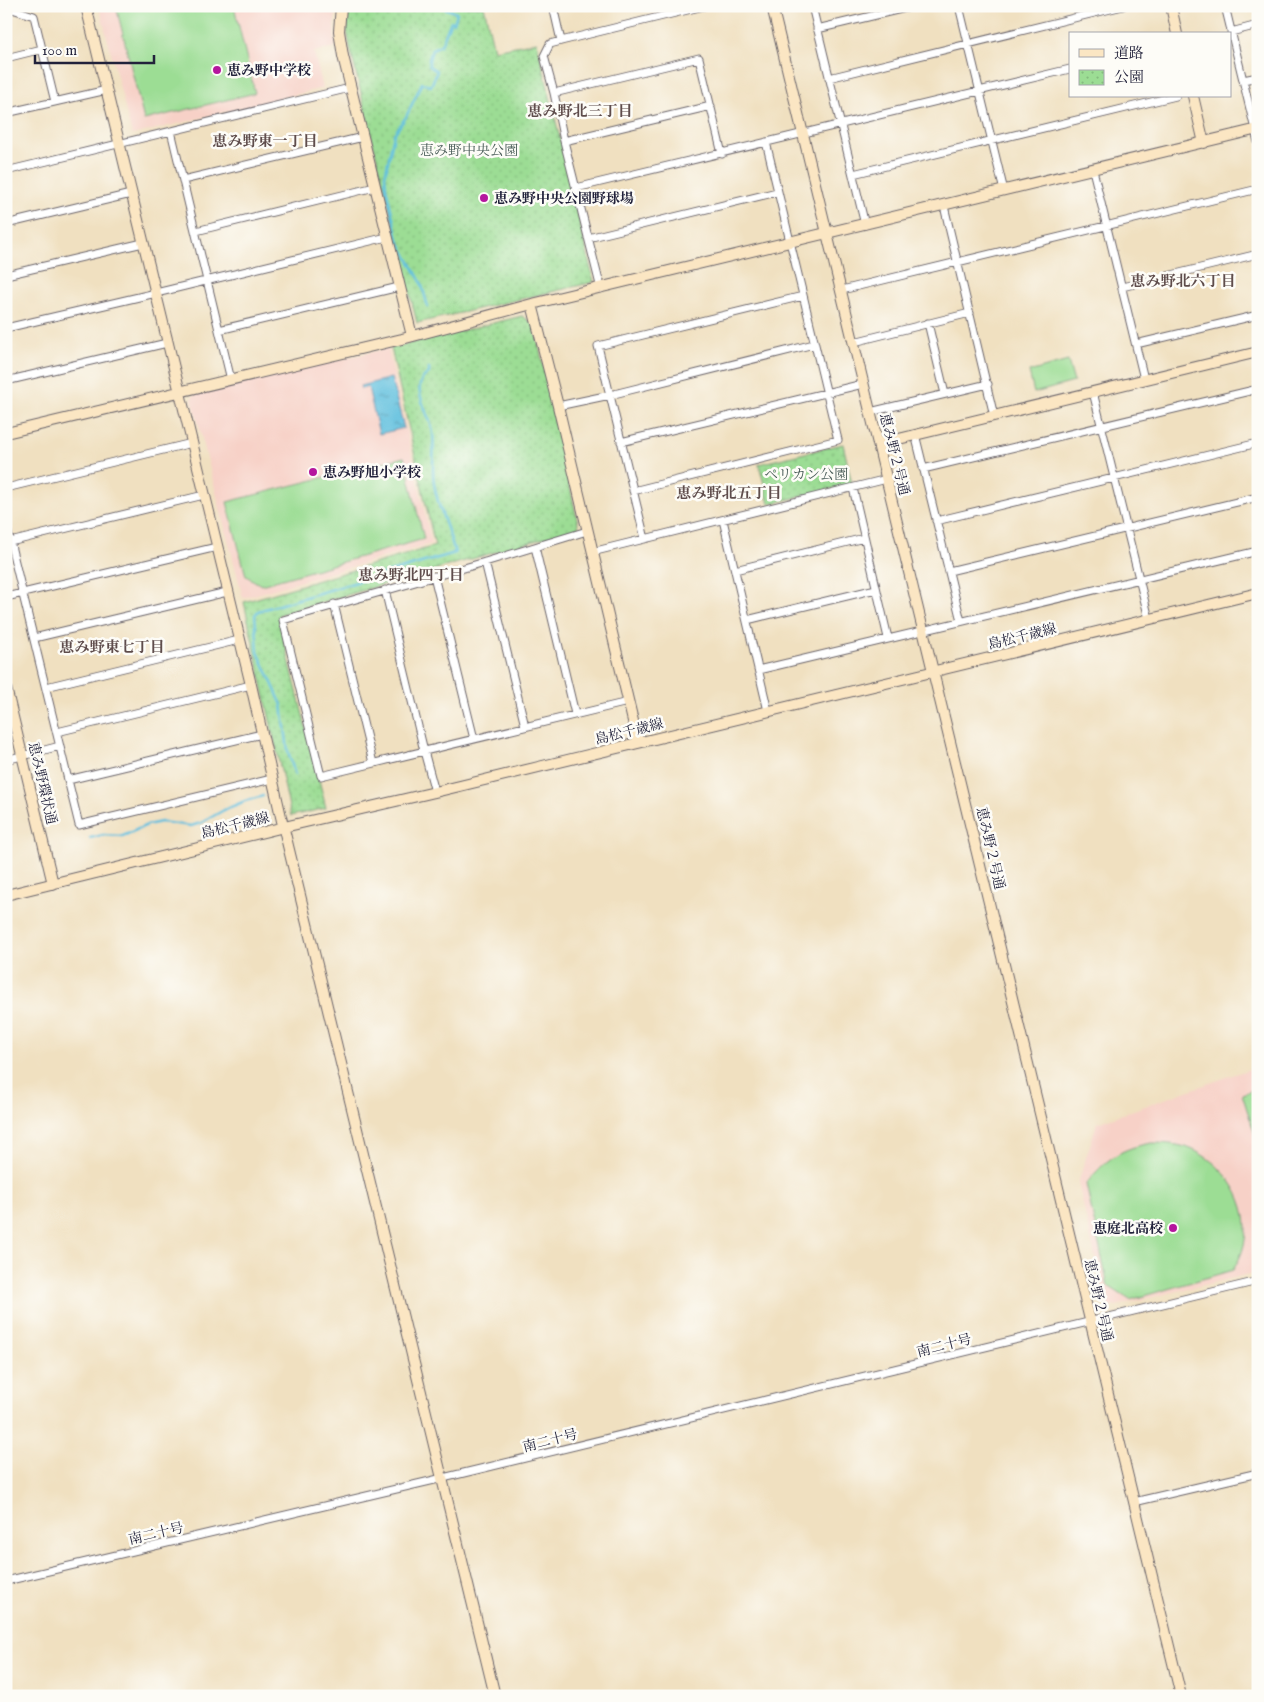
<svg xmlns="http://www.w3.org/2000/svg" width="1264" height="1702" viewBox="0 0 1264 1702" font-family="'IM FELL English','Noto Serif JP',serif">
  <style>
    .built { fill: #f7d1c7 }
    .grass { fill: #9cdd94; stroke: #5f8068 }
    .park { fill: url(#park-dots); stroke: #5f8068 }
    .water { fill: url(#water-ripples); stroke: #40708c }
    .lines { fill: none; stroke-linecap: round; stroke-linejoin: round }
    .stream { stroke: #5fbfde; stroke-width: 2.5 }
    .street-casing { stroke: #6a646a; stroke-width: 9 }
    .secondary-casing { stroke: #6a646a; stroke-width: 12 }
    .street { stroke: #fff; stroke-width: 7 }
    .secondary { stroke: #fbe6c3; stroke-width: 10 }
    .poi-dot { fill: #b5179e; stroke: #fdfcf7; stroke-width: 2 }
    .labels { text-anchor: middle; stroke-width: 5; stroke-linejoin: round; paint-order: stroke }
    .poi-label { font-size: 14px; font-weight: bold; fill: #22223b; stroke: #fdfcf7; text-anchor: start }
    .park-label { font-size: 14px; fill: #475a56; stroke: #fdfcf7 }
    .street-label { font-size: 14px; fill: #22223b; stroke: #fdfcf7 }
    .neighbourhood-label { font-size: 15px; font-weight: bold; fill: #5f4d4c; stroke: #fdfcf7 }
  </style>
  <defs>
    <pattern id="park-dots" width="8" height="8" patternUnits="userSpaceOnUse" patternTransform="scale(1.25)"><rect width="8" height="8" fill="#9cdd94"/><path d="M2 2h.1M6 6h.1" fill="none" stroke="#86bd80" stroke-width="1.8" stroke-linecap="round"/></pattern>
    <pattern id="water-ripples" width="26" height="14" patternUnits="userSpaceOnUse" patternTransform="scale(1.25)"><rect width="26" height="14" fill="#5fbfde"/><path d="M2 4q2-2 4 0t4 0M15 11q2-2 4 0t4 0" fill="none" stroke="#4e9bb5"/></pattern>
  </defs>
  <rect width="100%" height="100%" fill="#fdfcf7"/>
  <filter id="ink" filterUnits="userSpaceOnUse"><feTurbulence type="fractalNoise" baseFrequency=".02" numOctaves="2"/><feDisplacementMap in="SourceGraphic" scale="10" xChannelSelector="R" yChannelSelector="G"/><feConvolveMatrix kernelMatrix="1 2 1 2 8 2 1 2 1" color-interpolation-filters="sRGB"/></filter>
  <filter id="wash" filterUnits="userSpaceOnUse"><feTurbulence type="fractalNoise" baseFrequency=".0096" numOctaves="4" result="noise"/><feDisplacementMap in="SourceGraphic" scale="20" xChannelSelector="R" yChannelSelector="G"/><feGaussianBlur stdDeviation="1.12" result="paint"/><feColorMatrix in="noise" values="0 0 0 0 0 0 0 0 0 0 0 0 0 0 0 0 0 1.4 0 .05"/><feComposite in="paint" operator="in"/></filter>
  <g filter="url(#wash)">
    <rect width="100%" height="100%" fill="#f0e0c0"/>
    <path class="built" d="M99 6H337L334 27 335 47 314 52 323 88 132 135Z
      M388 348 432 544 243 598 192 399 194 395Z
      M1258 1066V1272L1107 1308 1078 1183 1097 1123Z"/>
    <path class="grass" d="M116 6H234L255 93 144 120Z
      M1068 361 1074 382 1034 393 1029 372Z
      M404 457 424 539 261 585 246 576 227 502Z
      M1258 1088V1144L1242 1094Z
      M1152 1143C1164 1143 1175 1144 1186 1147 1225 1161 1254 1204 1244 1245 1242 1254 1238 1262 1233 1270L1130 1300 1108 1286 1086 1184C1105 1160 1120 1148 1152 1143Z"/>
    <path class="park" d="M349 6H484L494 50 537 42 594 282 417 323 350 48 347 31Z
      M522 316 534 324 579 528 278 615 326 808 291 816 244 602 435 546 391 348Z
      M843 444 852 484 769 504 759 464Z"/>
    <path class="water" d="M391 378 404 428 379 434 368 387 361 389 360 386Z"/>
    <g class="lines">
      <path class="stream" d="M428 307 421 282 398 240 386 187 385 176 394 134 406 117 422 83 431 86 437 71 429 66V60L432 49 441 45 451 21 454 23 457 13 440 6
        M295 775 288 751 282 705 258 652 255 615 258 611 455 553C449 530 437 506 434 483 431 465 436 444 432 428 428 411 408 385 429 373V368
        M90 838 103 835 123 836 147 825 161 822 191 826 201 823 224 810 245 801 263 796"/>
    </g>
  </g>
  <g filter="url(#ink)">
    <g class="lines">
      <defs>
        <path id="street" d="M553 6 561 41
          M812 6 865 225
          M959 6 1004 191
          M1225 6 1258 142
          M6 7 34 16 55 102
          M817 29 914 6
          M1231 32 1258 25
          M6 58 42 49
          M829 78 1123 6
          M1243 80 1258 77
          M554 93 699 58 722 154
          M6 113 107 90
          M171 131 231 380
          M564 141 711 106
          M1093 170 1144 379
          M6 171 350 88
          M853 174 1176 96
          M183 180 363 137
          M576 188 1070 69
          M944 206 994 416
          M6 224 131 194
          M196 231 375 187
          M588 238 777 192
          M6 275 143 243
          M1122 287 1258 254
          M601 289 564 141 554 93 544 56 550 44 561 41 704 6
          M842 290 1258 189
          M928 323 945 394
          M6 328 156 293 387 237
          M219 330 399 287
          M854 342 970 313
          M1136 344 1258 315
          M6 381 167 343
          M1093 392 1149 619
          M558 406 610 395 814 344
          M870 412 988 384
          M915 434 961 621
          M621 442 863 384
          M923 469 1258 389
          M6 488 192 443
          M853 488 888 638
          M633 491 838 440 766 142
          M723 520 768 711
          M936 521 1258 443
          M6 525 79 825 272 779
          M587 531 485 562 283 620 321 776 628 702
          M645 539 598 346 803 296
          M10 542 204 495
          M535 547 575 714
          M592 552 887 479
          M485 562 525 726
          M735 570 864 538
          M949 571 1258 497
          M434 576 474 739
          M385 590 424 751 435 792
          M6 597 217 547
          M334 604 373 763
          M747 620 876 589
          M34 638 227 592
          M758 670 1258 551
          M46 687 239 640
          M57 732 251 685
          M6 760 60 746
          M68 780 262 734
          M1134 1502 1258 1473
          M6 1581 443 1478 1258 1281"/>
        <path id="secondary" d="M86 6 251 685 282 821 495 1696
          M341 6 339 31 343 56 412 336
          M772 6 1181 1696
          M1171 6 1177 34
          M1193 96 1204 143
          M532 304 558 406 638 742
          M6 433 402 339 532 304 1258 129
          M878 444 1258 352
          M6 688 53 884
          M6 895 284 827 435 792 1258 593"/>
      </defs>
      <use href="#street" class="street-casing"/>
      <use href="#secondary" class="secondary-casing"/>
      <use href="#street" class="street"/>
      <use href="#secondary" class="secondary"/>
    </g>
  </g>
  <g class="poi-dot">
    <circle cx="217" cy="70" r="5"/>
    <circle cx="484" cy="198" r="5"/>
    <circle cx="313" cy="472" r="5"/>
    <circle cx="1173" cy="1228" r="5"/>
  </g>
  <g class="labels">
    <g class="poi-label">
      <text x="227" y="75">恵み野中学校</text>
      <text x="494" y="203">恵み野中央公園野球場</text>
      <text x="323" y="477">恵み野旭小学校</text>
      <text x="1163" y="1233" text-anchor="end">恵庭北高校</text>
    </g>
    <g class="park-label">
      <text x="469" y="155">恵み野中央公園</text>
      <text x="806" y="479">ペリカン公園</text>
    </g>
    <g class="street-label">
      <text transform="translate(895 454) rotate(76)" y="5">恵み野２号通</text>
      <text transform="translate(1022 636) rotate(-14)" y="5">島松千歳線</text>
      <text transform="translate(629 731) rotate(-14)" y="5">島松千歳線</text>
      <text transform="translate(43 783) rotate(77)" y="5">恵み野環状通</text>
      <text transform="translate(235 825) rotate(-14)" y="5">島松千歳線</text>
      <text transform="translate(991 848) rotate(77)" y="5">恵み野２号通</text>
      <text transform="translate(1099 1300) rotate(77)" y="5">恵み野２号通</text>
      <text transform="translate(944 1345) rotate(-14)" y="5">南二十号</text>
      <text transform="translate(550 1440) rotate(-14)" y="5">南二十号</text>
      <text transform="translate(156 1533) rotate(-13)" y="5">南二十号</text>
    </g>
    <g class="neighbourhood-label">
      <text x="580" y="116">恵み野北三丁目</text>
      <text x="265" y="146">恵み野東一丁目</text>
      <text x="1183" y="286">恵み野北六丁目</text>
      <text x="729" y="498">恵み野北五丁目</text>
      <text x="411" y="580">恵み野北四丁目</text>
      <text x="112" y="652">恵み野東七丁目</text>
    </g>
  </g>
  <rect width="1264" height="1702" fill="none" stroke="#fdfcf7" stroke-width="25"/>
  <rect x="1069" y="32" width="162" height="65" fill="#fdfcf7" stroke="#a5a5ac"/>
  <rect x="1079" y="49" width="25" height="8" fill="#fbe6c3" stroke="#a5a5ac"/>
  <text x="1114" y="58" font-size="15" fill="#22223b">道路</text>
  <rect x="1079" y="70" width="25" height="15" fill="url(#park-dots)" stroke="#a5a5ac"/>
  <text x="1114" y="82" font-size="15" fill="#22223b">公園</text>
  <path d="M35 55v8h119v-8" fill="none" stroke="#22223b" stroke-width="2.5"/>
  <text x="42" y="55" font-size="15" fill="#22223b" stroke="#fdfcf7" stroke-width="4" paint-order="stroke">100 m</text>
</svg>
